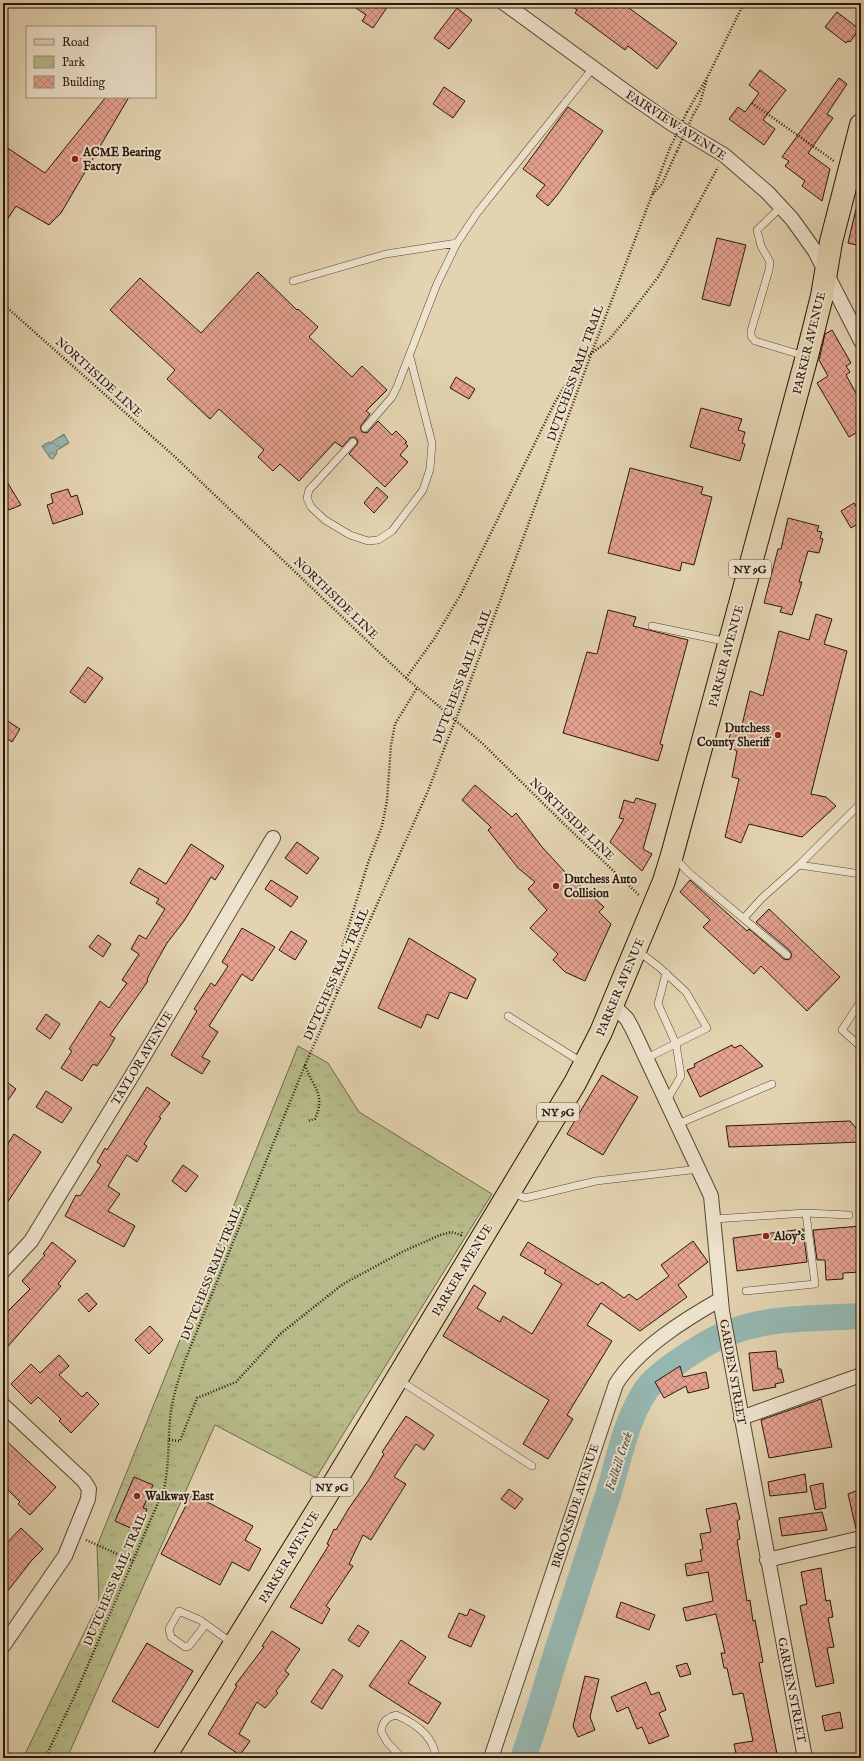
<svg xmlns="http://www.w3.org/2000/svg" width="864" height="1761" viewBox="0 0 864 1761" font-family="'IM FELL English',serif">
  <style>
    .park { fill: url(#park-tufts); stroke: #6f694c }
    .water { fill: url(#water-waves); stroke: #6a7770 }
    .lines { fill: none; stroke-linecap: round; stroke-linejoin: round }
    .river { stroke: #96b7b1; stroke-width: 26 }
    .building { fill: url(#building-cross-hatch); stroke: #27170e }
    .service-casing { stroke: #564636; stroke-width: 8 }
    .minor-casing { stroke: #564636; stroke-width: 16 }
    .primary-casing { stroke: #27170e; stroke-width: 24 }
    .path { stroke: #27170e; stroke-width: 2.5; stroke-dasharray: 1 2; stroke-linecap: butt }
    .service { stroke: #ede2cc; stroke-width: 7 }
    .minor { stroke: #ede2cc; stroke-width: 14 }
    .primary { stroke: #e3d3b0; stroke-width: 22 }
    .path-bridge { stroke: #27170e; stroke-width: 2.5; stroke-dasharray: 1 2; stroke-linecap: butt }
    .poi-dot { fill: #8f2418; stroke: #ede2cc; stroke-width: 1.5 }
    .labels { text-anchor: middle; stroke-width: 4; stroke-linejoin: round; paint-order: stroke }
    .shield { fill: #ede2cc; stroke: #625447; stroke-width: 1 }
    .shield-label { font-size: 11px; font-weight: bold; fill: #27170e }
    .street-label { font-size: 12px; fill: #27170e; stroke: #ede2cc }
    .poi-label { font-size: 12px; font-weight: bold; fill: #27170e; stroke: #ede2cc; text-anchor: start }
    .water-label { font-size: 13px; font-style: italic; fill: #48473f; stroke: #ede2cc }
  </style>
  <defs>
    <pattern id="park-tufts" width="24" height="20" patternUnits="userSpaceOnUse"><rect width="24" height="20" fill="#b7bb89"/><path d="M3 7l-1-3M5 7V3M7 7l1-3M15 17l-1-3M17 17v-4M19 17l1-3" fill="none" stroke="#9da075"/></pattern>
    <pattern id="water-waves" width="16" height="10" patternUnits="userSpaceOnUse"><rect width="16" height="10" fill="#96b7b1"/><path d="M0 5q4-4 8 0t8 0" fill="none" stroke="#7a948e"/></pattern>
    <pattern id="building-cross-hatch" width="8" height="8" patternUnits="userSpaceOnUse"><rect width="8" height="8" fill="#e4a18f"/><path d="M0 0l8 8M0 8l8-8" fill="none" stroke="#b98273"/></pattern>
  </defs>
  <rect width="100%" height="100%" fill="#e3d3b0"/>
  <filter id="stains"><feTurbulence type="fractalNoise" baseFrequency=".005" numOctaves="4"/><feColorMatrix values="0 0 0 0 .2 0 0 0 0 .09 0 0 0 0 .02 0 0 0 .5 -.17"/></filter>
  <radialGradient id="worn" r=".72"><stop offset=".6" stop-color="#630" stop-opacity="0"/><stop offset="1" stop-color="#630" stop-opacity=".3"/></radialGradient>
  <path class="park" d="M298 1046 328 1063 359 1112 492 1194 316 1478 215 1425 67 1758H23L99 1602 97 1546Z"/>
  <path class="water" d="M64 434 69 443 56 451 57 453 53 459 50 458 42 446 49 442 50 443Z"/>
  <g class="lines">
    <path class="river" d="M523 1758C536 1723 546 1686 557 1651 574 1599 591 1547 608 1495 619 1460 625 1421 646 1390 658 1372 710 1339 731 1332 772 1316 818 1319 861 1316"/>
  </g>
  <path class="building" d="M349 3H390L373 28 362 21 366 15Z
    M568 3H622L677 43 657 69 628 46 625 50 575 13 577 10Z
    M457 8 472 20 449 49 434 38Z
    M837 12 859 29 850 42 848 41 846 43 825 27Z
    M760 70 786 90 763 120 775 129 764 145 729 119 738 107 745 112 759 93 749 85Z
    M839 78 847 84 827 114 833 118 808 153 830 169 822 201 802 186 805 181 785 166 789 161 782 157Z
    M444 87 465 101 453 118 433 104Z
    M106 97H129L61 213 49 225 16 206 3 226V145L45 173Z
    M568 107 603 131 558 194 548 206 536 196 545 185 523 169Z
    M856 209 861 210V246L848 243Z
    M717 238 746 245 730 306 702 299Z
    M258 272 297 310 298 309 318 327 309 337 352 377 362 366 387 390 366 411 370 414 360 427 362 432 367 433 378 421 392 435 396 431 407 442 405 443 408 446 400 455 408 462 385 487 349 454 358 443 357 439 354 437 350 438 342 447 335 442 299 481 280 464 273 471 258 457 264 450 219 409 210 419 167 379 175 370 110 310 140 278 201 333Z
    M832 330 851 363 846 366 850 372 846 375 857 395 861 393V430L849 437 817 383 828 376 819 360 825 334Z
    M456 377 475 389 469 399 450 388Z
    M701 408 742 419 738 430 745 432 742 443 745 444 740 461 690 447Z
    M630 468 703 487 701 494 712 497 694 565 682 562 680 571 608 553Z
    M3 475 21 505 9 510 3 498Z
    M377 487 388 497 374 513 364 503Z
    M68 489 71 497 77 495 83 514 53 524 47 505 53 503 51 494Z
    M854 503 861 515V522L851 528 841 511Z
    M788 518 819 526 817 531 822 532 820 538 823 539 819 553 808 551 799 582H802L792 615 780 612 782 607 764 603 778 549H781Z
    M608 610 636 617 633 626 688 640 660 744 663 745 658 761 563 733 587 652 597 654Z
    M816 614 832 619 824 644 847 651 811 794 826 797 836 806 802 837 749 824 741 843 725 837 739 779 732 777 737 751 727 746 733 724 742 725 750 691 763 696 779 631 809 640Z
    M88 667 103 678 85 703 70 692Z
    M3 718 20 729 12 742 3 736Z
    M475 785 512 817 516 813 542 847 565 872 604 907 599 912 611 924 585 981 565 972 553 960 558 954 530 928 547 910 528 889 535 882 518 868 488 830 491 827 462 800Z
    M636 798 656 804 643 849 652 854 642 871 610 842 624 819 619 818 624 800 634 803Z
    M297 842 319 858 307 874 285 858Z
    M191 844 224 866 215 880 211 877 184 921 167 943 149 975 147 980 148 981 110 1035 115 1038 108 1050 97 1066 93 1064 82 1081 61 1068 72 1051 69 1049 100 1001 109 1008 127 983 122 980 139 954 131 949 139 935 146 939 165 909 156 903 159 899 130 883 139 868 166 884Z
    M271 880 298 897 291 907 265 889Z
    M690 880 747 931 749 929 784 959 789 960 792 956 790 951 756 922 769 909 840 977 807 1011 761 966 754 974 703 927 710 920 680 892Z
    M242 928 275 947 252 981 242 974 209 1026 218 1032 202 1057 210 1061 202 1074 171 1055 197 1011 194 1009 211 983 215 986 228 966 222 962Z
    M291 931 307 941 295 960 279 950Z
    M98 935 111 944 103 957 89 947Z
    M409 938 476 979 467 999 450 992 438 1019 427 1014 421 1028 378 1008Z
    M46 1014 60 1024 50 1039 36 1029Z
    M732 1045 734 1048 741 1045 763 1066 700 1097 687 1070 695 1067 694 1064Z
    M602 1075 638 1097 603 1155 567 1134Z
    M3 1079 16 1089 3 1107Z
    M147 1087 170 1103 159 1117 161 1118 144 1144 147 1146 137 1162 127 1155 108 1186 120 1194 108 1211 135 1226 124 1247 65 1216 76 1195 80 1196 101 1165 97 1162 105 1148 107 1150Z
    M46 1091 72 1108 62 1123 36 1107Z
    M850 1121 861 1134V1142L729 1147 726 1126Z
    M14 1134 41 1152 3 1209V1151Z
    M183 1165 198 1176 186 1192 172 1181Z
    M861 1226V1272L843 1273V1279L826 1280 825 1260H817L813 1230Z
    M803 1229 807 1262 737 1271 733 1238Z
    M693 1241 708 1262 678 1285 687 1297 640 1331 601 1303 587 1325 612 1341 567 1415 573 1419 548 1459 523 1444 549 1400 443 1336 474 1285 486 1293 477 1308 500 1322 503 1316 532 1334 562 1284 544 1273 546 1270 520 1255 528 1242 598 1285 602 1282 624 1298 629 1294 637 1300 669 1276 661 1265Z
    M52 1242 76 1261 58 1284 61 1286 3 1352V1316L30 1289 22 1281 45 1255 43 1254Z
    M87 1293 97 1304 89 1312 78 1300Z
    M150 1326 163 1340 149 1354 135 1340Z
    M776 1351 778 1369H781L784 1382 775 1384 776 1387 753 1391 749 1353Z
    M59 1355 69 1366 59 1375 82 1397 87 1392 99 1404 71 1433 59 1421 61 1419 38 1397 31 1404 11 1384 31 1364 40 1373Z
    M680 1366 683 1377 706 1372 709 1388 688 1393 686 1386 664 1398 655 1382Z
    M821 1399 832 1447 769 1458 761 1420Z
    M406 1416 434 1435 424 1450 416 1444 394 1477 406 1484 371 1540 363 1535 349 1564 353 1566 326 1606 330 1609 322 1624 290 1607 329 1545 327 1544 334 1529 336 1530 349 1508 368 1481 384 1454 382 1452Z
    M3 1438 56 1487 30 1515 18 1504 20 1502 3 1485Z
    M805 1474 807 1492 770 1496 768 1482Z
    M134 1477 153 1485 143 1508 147 1509 140 1525 135 1523 133 1529 115 1521Z
    M823 1483 826 1508 815 1510 810 1486Z
    M509 1489 523 1499 515 1509 501 1499Z
    M861 1489V1528L856 1529 848 1494Z
    M192 1494 253 1526 245 1540 261 1549 249 1571 232 1562 220 1585 161 1554Z
    M736 1503 740 1519 737 1521 740 1539 737 1540 747 1601 750 1600 753 1621 755 1620 763 1662 759 1663 777 1754 764 1756V1758H737L734 1744 753 1741 743 1693 733 1695 727 1668H724L721 1653H725L716 1614 686 1621 683 1608 713 1601 708 1572 687 1576 685 1564 702 1561 700 1550 703 1549 700 1534 711 1532 706 1509Z
    M822 1512 827 1530 782 1536 779 1518Z
    M21 1528 43 1549 32 1560 3 1597V1547Z
    M821 1568 826 1601 830 1600 833 1617 828 1618 834 1647 827 1648 834 1683 816 1687 800 1606 807 1604 801 1572Z
    M621 1602 655 1615 649 1630 616 1617Z
    M470 1609 485 1616 471 1647 448 1637 459 1613 467 1616Z
    M358 1625 369 1632 359 1647 348 1640Z
    M272 1631 300 1649 285 1671 289 1674 276 1691 278 1693 265 1708 257 1702 239 1734 250 1741 240 1755 208 1734 237 1686 235 1685 264 1647 262 1646Z
    M401 1640 426 1657 408 1683 441 1703 428 1724 369 1686Z
    M147 1643 193 1671 158 1728 112 1701Z
    M687 1663 691 1674 680 1677 676 1666Z
    M333 1669 343 1676 322 1709 311 1702Z
    M585 1676 599 1679 590 1717 595 1730 578 1737 573 1726Z
    M646 1682 651 1695 659 1692 666 1710 659 1713 669 1736 649 1744 642 1727 637 1729 628 1707 617 1712 611 1697Z
    M840 1712 843 1728 825 1731 822 1716Z"/>
  <g class="lines">
    <defs>
      <path id="service" d="M781 207 757 230 761 246 770 262 769 270 751 331V336L755 341 805 356
        M293 281 386 254 457 243
        M365 428 392 397 397 387 437 284 457 243 477 213 593 68
        M353 442 309 490 307 498 311 507 325 520 350 535 368 541 378 540 392 531 423 490 430 469 432 443 410 357
        M652 626 728 642
        M861 803 799 865 861 874
        M675 858 688 872 787 955
        M744 918 761 899 799 865
        M638 951 659 967 686 992 707 1028 647 1058
        M666 973 658 1004 676 1044 681 1076 667 1100
        M859 1004 842 1030 861 1047
        M508 1016 583 1063
        M678 1124 772 1084
        M512 1192 525 1198 596 1181 699 1169
        M714 1219 806 1213 849 1215
        M746 1291 815 1284 806 1213
        M399 1380 532 1466
        M206 1624 189 1646 185 1647 171 1637 169 1629 179 1611 200 1620 232 1643
        M402 1758 387 1742 381 1731C383 1721 386 1718 396 1715 415 1723 434 1736 436 1758"/>
      <path id="minor" d="M504 3 633 97 672 124 724 155 768 193 792 219 815 251 861 341
        M613 1005 627 1019 632 1028 711 1196 722 1311 805 1758
        M3 1271 31 1241 133 1074 273 838
        M3 1405 84 1481 89 1489 88 1499 65 1556 3 1646
        M741 1418 861 1375
        M767 1560 861 1538
        M491 1758 616 1384C639 1348 684 1320 721 1299"/>
      <path id="primary" d="M164 1758 336 1480 575 1083 601 1032 664 881 672 855 807 356 822 296 831 242 861 125"/>
    </defs>
    <use href="#service" class="service-casing"/>
    <use href="#minor" class="minor-casing"/>
    <use href="#primary" class="primary-casing"/>
    <path class="path" d="M752 103 834 161
      M687 112 708 76 744 3
      M693 115 700 103 707 79
      M653 194 662 184 677 151
      M3 304 174 456 406 678 483 744 565 825 640 896
      M406 678 434 639 461 594 554 404 578 363 607 342 627 318 658 277 668 260 718 167
      M463 701 592 352 670 148
      M337 993 334 974 368 863 382 826 387 801 391 745 395 724 417 688
      M305 1065C313 1088 326 1094 315 1119L307 1121
      M169 1440 180 1441 197 1398 236 1382 280 1334 343 1284 402 1252 440 1235 451 1232 461 1235 462 1232
      M86 1540 133 1561
      M45 1758 75 1695 164 1489C169 1466 168 1443 170 1419 172 1399 178 1381 184 1363L305 1065 428 791 444 749"/>
    <use href="#service" class="service"/>
    <use href="#minor" class="minor"/>
    <use href="#primary" class="primary"/>
    <path class="path-bridge" d="M670 148 687 112
      M677 151 693 115
      M444 749 463 701"/>
  </g>
  <g class="poi-dot">
    <circle cx="75" cy="159" r="4"/>
    <circle cx="778" cy="735" r="4"/>
    <circle cx="556" cy="886" r="4"/>
    <circle cx="766" cy="1236" r="4"/>
    <circle cx="137" cy="1496" r="4"/>
  </g>
  <g class="labels">
    <g class="shield">
      <rect x="729" y="560" width="42" height="18" rx="3"/>
      <rect x="537" y="1103" width="42" height="18" rx="3"/>
      <rect x="311" y="1478" width="42" height="18" rx="3"/>
    </g>
    <g class="shield-label">
      <text x="750" y="573">NY 9G</text>
      <text x="558" y="1116">NY 9G</text>
      <text x="332" y="1491">NY 9G</text>
    </g>
    <g class="street-label">
      <text transform="translate(676 125) rotate(33)" y="4">FAIRVIEW AVENUE</text>
      <text transform="translate(809 343) rotate(-76)" y="4">PARKER AVENUE</text>
      <text transform="translate(575 373) rotate(-70)" y="4">DUTCHESS RAIL TRAIL</text>
      <text transform="translate(99 377) rotate(42)" y="4">NORTHSIDE LINE</text>
      <text transform="translate(336 598) rotate(44)" y="4">NORTHSIDE LINE</text>
      <text transform="translate(726 656) rotate(-75)" y="4">PARKER AVENUE</text>
      <text transform="translate(462 676) rotate(-69)" y="4">DUTCHESS RAIL TRAIL</text>
      <text transform="translate(572 819) rotate(44)" y="4">NORTHSIDE LINE</text>
      <text transform="translate(336 974) rotate(-66)" y="4">DUTCHESS RAIL TRAIL</text>
      <text transform="translate(620 987) rotate(-67)" y="4">PARKER AVENUE</text>
      <text transform="translate(142 1058) rotate(-59)" y="4">TAYLOR AVENUE</text>
      <text transform="translate(462 1270) rotate(-59)" y="4">PARKER AVENUE</text>
      <text transform="translate(211 1273) rotate(-68)" y="4">DUTCHESS RAIL TRAIL</text>
      <text transform="translate(733 1372) rotate(80)" y="4">GARDEN STREET</text>
      <text transform="translate(575 1506) rotate(-72)" y="4">BROOKSIDE AVENUE</text>
      <text transform="translate(289 1557) rotate(-59)" y="4">PARKER AVENUE</text>
      <text transform="translate(115 1579) rotate(-67)" y="4">DUTCHESS RAIL TRAIL</text>
      <text transform="translate(792 1690) rotate(79)" y="4">GARDEN STREET</text>
    </g>
    <g class="poi-label">
      <text x="83" y="156">ACME Bearing<tspan x="83" dy="14">Factory</tspan></text>
      <text x="770" y="732" text-anchor="end">Dutchess<tspan x="770" dy="14">County Sheriff</tspan></text>
      <text x="564" y="883">Dutchess Auto<tspan x="564" dy="14">Collision</tspan></text>
      <text x="774" y="1240">Aloy's</text>
      <text x="145" y="1500">Walkway East</text>
    </g>
    <g class="water-label">
      <text transform="translate(618 1461) rotate(-72)" y="5">Fallkill Creek</text>
    </g>
  </g>
  <rect width="864" height="1761" fill="none" stroke="#e3d3b0" stroke-width="16"/>
  <rect x="4" y="4" width="856" height="1753" fill="none" stroke="#27170e" stroke-width="2"/>
  <rect x="8" y="8" width="848" height="1745" fill="none" stroke="#27170e"/>
  <rect x="26" y="26" width="130" height="72" fill="#ede2cc" stroke="#9e9180"/>
  <rect x="34" y="39" width="20" height="6" fill="#e3d3b0" stroke="#9e9180"/>
  <text x="62" y="46" font-size="12" fill="#27170e">Road</text>
  <rect x="34" y="56" width="20" height="12" fill="url(#park-tufts)" stroke="#9e9180"/>
  <text x="62" y="66" font-size="12" fill="#27170e">Park</text>
  <rect x="34" y="76" width="20" height="12" fill="url(#building-cross-hatch)" stroke="#9e9180"/>
  <text x="62" y="86" font-size="12" fill="#27170e">Building</text>
  <rect width="100%" height="100%" filter="url(#stains)"/>
  <rect width="100%" height="100%" fill="url(#worn)"/>
</svg>
